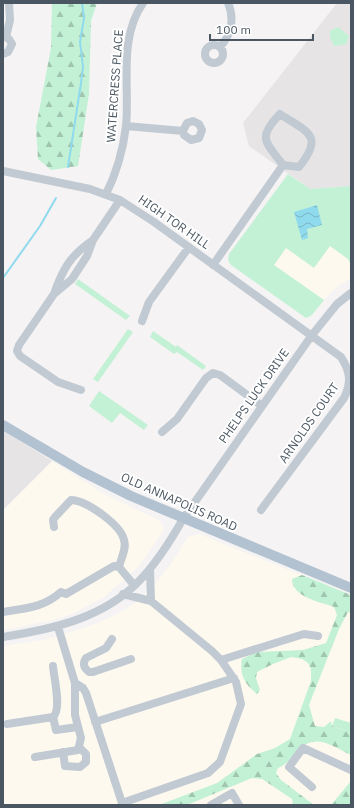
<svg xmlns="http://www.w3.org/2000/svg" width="354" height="808" viewBox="0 0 354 808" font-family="'IBM Plex Sans',sans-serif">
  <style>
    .commercial { fill: #fdf9ef }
    .education { fill: #e6e4e5 }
    .green { fill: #c3f1d5 }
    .forest { fill: url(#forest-firs) }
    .water { fill: url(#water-waves) }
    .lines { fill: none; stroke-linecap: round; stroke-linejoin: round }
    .stream { stroke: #90daee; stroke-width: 2 }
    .minor { stroke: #c1cad2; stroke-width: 8 }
    .major { stroke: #b3c2d1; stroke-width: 10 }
    .labels { text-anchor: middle; stroke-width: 4; stroke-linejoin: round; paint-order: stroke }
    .street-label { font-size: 12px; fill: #4a5661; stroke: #fff }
  </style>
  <defs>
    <pattern id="forest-firs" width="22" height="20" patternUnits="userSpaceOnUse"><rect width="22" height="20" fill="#c3f1d5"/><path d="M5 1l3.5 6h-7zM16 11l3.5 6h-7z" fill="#a0c6b0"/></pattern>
    <pattern id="water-waves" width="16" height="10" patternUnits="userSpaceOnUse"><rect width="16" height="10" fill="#90daee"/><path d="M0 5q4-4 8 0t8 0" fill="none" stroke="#78b4c4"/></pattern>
  </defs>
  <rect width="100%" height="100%" fill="#f5f3f3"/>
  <path class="commercial" d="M330 246 349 259 351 265V278L337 287 324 300 274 265 286 248Z
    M52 461 106 495 159 520 162 524 164 530 138 567 104 597 72 614 54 620 3 630V510Z
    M199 534 351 595V805H3V646L48 639 95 624 117 614 135 603 158 581 173 561 188 537Z"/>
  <path class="education" d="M337 3H351V186L310 189 249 146 243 123Z
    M3 430 52 461 3 510Z"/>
  <path class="green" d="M338 27 349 36 346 44 334 46 330 37V31Z
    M288 174 310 189 351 186V265L348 259 330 246 314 268 286 248 274 265 324 300 312 315 306 318 231 265 228 260 229 254Z
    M78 279 130 316 126 320 75 284Z
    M128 329 133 332 98 382 93 379Z
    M153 331 176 347 177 345 206 366 203 370 177 352 174 354 150 337Z
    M99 391 148 425 144 430 120 413 112 423 89 406Z
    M335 718 351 723V733L332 726Z"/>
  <path class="forest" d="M52 3H97L91 21 89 94 78 166 51 170 38 159 36 127 51 48Z
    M302 575 351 595V613L348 612 339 629 309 705 315 726 324 727 331 721 332 726 351 733V755C330 745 315 732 297 752 290 759 287 764 278 768L276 773 281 780 314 805H293L292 799 262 779 252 778 187 805H159L217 783 257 754 275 748 290 739 311 681V669L308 663 302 659 291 657 273 664 257 672 256 678 260 690 257 694C245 684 239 675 242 659L257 652 303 650 326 643 337 615 334 607C320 602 292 597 292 579Z
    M351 781V805H329H331Z"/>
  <path class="water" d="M317 205 322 225 307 229 308 238 302 240 294 212Z"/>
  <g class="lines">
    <path class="stream" d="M68 167 81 83 83 67 80 42 84 18 82 3
      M3 278 40 226 56 198"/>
    <path class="minor" d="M3 36 9 39 12 44 8 52 3 54
      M6 37 10 20 9 3
      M205 54a9 9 0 1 1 18 0a9 9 0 1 1-18 0Z
      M220 47C231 35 235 19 228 3
      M280 114C307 132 325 135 299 167L283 165C265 141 257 138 280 114Z
      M126 126 183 131 184 135 191 140 199 138 202 130 199 124 193 121 187 123 183 131
      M3 171 90 189 120 200 154 222 341 357C350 371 352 382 344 398L261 510
      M106 194C117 172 123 151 126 126 130 86 118 39 143 3
      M213 265 283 165
      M54 294C63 268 71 255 93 240
      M142 321 149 302 189 247
      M81 390 58 382 20 356 17 351 19 345 54 294 72 279 87 256 93 240 120 200
      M162 432 177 419 206 378 213 373 220 375 262 406
      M54 527 53 520 55 517 71 500C86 500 121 525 124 540 127 548 121 558 119 567
      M150 570 151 601
      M3 612C26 608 43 608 61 592L66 594 114 566 119 567 134 585
      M3 637C53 629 105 618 141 579 158 561 171 540 183 519L312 335 337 304 351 293
      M112 639 106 648 86 658C82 664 84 668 89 672H93L131 659
      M221 660 304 634 318 636
      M75 683 83 688 86 693 122 803 208 773 220 762 241 704 236 682 221 660 212 651 151 601 123 594
      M53 717 56 730 78 727
      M95 722 234 678
      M7 724 53 717C62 710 54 678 53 666
      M63 752 65 766 80 767 86 762V754L79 747
      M35 757 78 750 81 738 75 715V683L58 627
      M312 787 289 767 303 748 351 770
      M211 805 232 793 239 805"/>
    <path class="major" d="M3 425 83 472 131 496 351 588"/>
  </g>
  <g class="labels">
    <g class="street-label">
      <text transform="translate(115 86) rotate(-86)" y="4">WATERCRESS PLACE</text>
      <text transform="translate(174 222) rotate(35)" y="4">HIGH TOR HILL</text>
      <text transform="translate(254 396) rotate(-55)" y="4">PHELPS LUCK DRIVE</text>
      <text transform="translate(309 423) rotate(-55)" y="4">ARNOLDS COURT</text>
      <text transform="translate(179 502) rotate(24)" y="4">OLD ANNAPOLIS ROAD</text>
    </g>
  </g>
  <rect width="354" height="808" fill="none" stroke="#4a5661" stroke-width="8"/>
  <path d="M210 34v6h103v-6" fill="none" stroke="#4a5661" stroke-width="2"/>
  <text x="216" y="34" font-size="12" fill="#4a5661" stroke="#ffffff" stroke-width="3" paint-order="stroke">100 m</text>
</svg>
